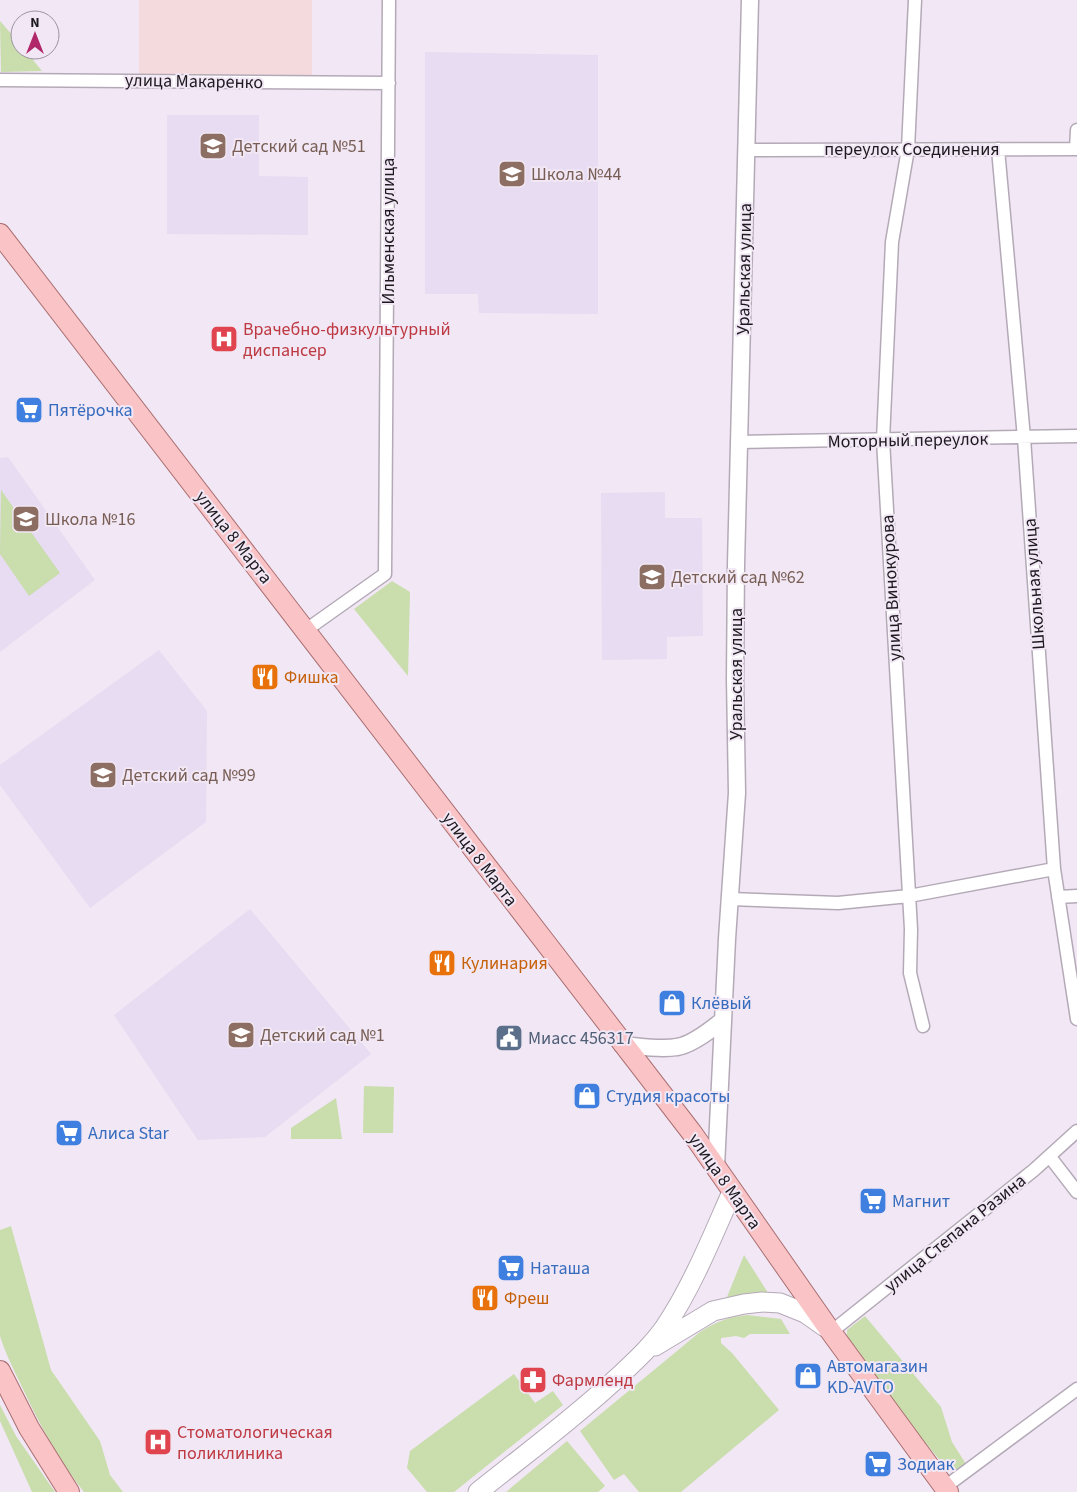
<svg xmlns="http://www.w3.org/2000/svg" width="1077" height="1492" viewBox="0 0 1077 1492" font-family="'Source Sans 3',sans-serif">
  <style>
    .industrial { fill: #f4dadd }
    .education { fill: #e7dcf1 }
    .green { fill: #caddac }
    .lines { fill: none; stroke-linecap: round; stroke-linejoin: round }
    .minor-casing { stroke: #b4aab7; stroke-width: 15 }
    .tertiary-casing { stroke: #b4aab7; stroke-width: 19 }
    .secondary-casing { stroke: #b4aab7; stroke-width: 21 }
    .primary-casing { stroke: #aa6f72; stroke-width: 22 }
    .minor { stroke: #fff; stroke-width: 12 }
    .tertiary { stroke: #fff; stroke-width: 16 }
    .secondary { stroke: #fff; stroke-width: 19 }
    .primary { stroke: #fac4c6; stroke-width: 20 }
    .labels { text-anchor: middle; stroke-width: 4; stroke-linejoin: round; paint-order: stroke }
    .street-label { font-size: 18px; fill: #1d191e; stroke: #f1e7f5 }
    .education-label { font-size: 18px; fill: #785e54; stroke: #f1e7f5; text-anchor: start }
    .health-label { font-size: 18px; fill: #be3a42; stroke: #f1e7f5; text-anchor: start }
    .shop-label { font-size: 18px; fill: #366cbe; stroke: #f1e7f5; text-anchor: start }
    .food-label { font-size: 18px; fill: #c56008; stroke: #f1e7f5; text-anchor: start }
    .service-label { font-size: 18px; fill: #4e5e75; stroke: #f1e7f5; text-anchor: start }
  </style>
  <rect width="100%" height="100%" fill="#f1e7f5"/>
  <path class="industrial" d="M139 0H312V75L139 74Z"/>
  <path class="education" d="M425 52 598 55V314L479 313 478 294H425Z
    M167 115H259V176L308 177V235L167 234Z
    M8 457 95 580 0 652V458Z
    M665 492V518H702L703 636 667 637V659L602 660 601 493Z
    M159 650 207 711 206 822 90 908 0 785V765Z
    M250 909 371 1054 265 1137 198 1140 114 1015Z"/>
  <path class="green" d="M0 21 20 44V50H25L42 71 1 72Z
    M1 490 60 573 29 596 0 554Z
    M392 581 410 592 408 676 354 609Z
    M364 1086 394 1087 393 1133H363Z
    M336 1098 342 1139H291V1128Z
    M11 1226 51 1370 100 1441 110 1475 123 1492H84C59 1461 40 1425 23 1389 15 1372 6 1355 0 1336V1230Z
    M744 1255 770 1296 740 1295 725 1302Z
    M747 1315 781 1319 790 1334H750L744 1338 736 1336 721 1338V1343L732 1353 779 1410 681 1492H639L624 1474 614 1480 580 1431 700 1332C715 1322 729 1317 747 1315Z
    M865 1316 941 1407 952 1442 966 1464 954 1471 943 1464 847 1348V1330Z
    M514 1374 535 1403 553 1391 563 1405 454 1492H427L407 1468 410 1451Z
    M0 1405 16 1436 55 1492H32L0 1421Z
    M567 1441 605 1486 598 1492H506Z"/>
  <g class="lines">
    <defs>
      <path id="minor" d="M915 0 908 149 892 242 883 440 911 929 910 973 923 1026
        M0 80 389 83
        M998 149 1024 438 1054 869 1077 1019
        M1076 149 1077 130
        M746 150 1077 149
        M739 442 1077 436
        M306 630 385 574 389 0
        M1058 897 1077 896
        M730 899 838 903 909 896 1054 869
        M1050 1157 1077 1192
        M831 1332 1034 1170 1077 1131
        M945 1487 1077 1389"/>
      <path id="tertiary" d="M622 1045C639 1046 659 1050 677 1047 691 1045 712 1029 723 1020
        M716 1167 727 939 737 793 735 679 736 565 750 0"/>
      <path id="secondary" d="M655 1346 713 1311 744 1304 762 1302 780 1303 805 1313 825 1327
        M478 1492C524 1455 572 1420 616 1379 633 1363 651 1347 665 1327 693 1285 712 1237 732 1192"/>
      <path id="primary" d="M0 234 692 1133 831 1332 948 1492
        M0 1371 29 1428 69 1492"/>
    </defs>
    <use href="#minor" class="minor-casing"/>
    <use href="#tertiary" class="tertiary-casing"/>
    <use href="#secondary" class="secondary-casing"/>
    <use href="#primary" class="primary-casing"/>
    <use href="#minor" class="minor"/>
    <use href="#tertiary" class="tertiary"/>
    <use href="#secondary" class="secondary"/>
    <use href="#primary" class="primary"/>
  </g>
  <defs>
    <symbol id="school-square" viewBox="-11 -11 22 22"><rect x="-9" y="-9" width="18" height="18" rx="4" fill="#8d6e63" stroke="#f1e7f5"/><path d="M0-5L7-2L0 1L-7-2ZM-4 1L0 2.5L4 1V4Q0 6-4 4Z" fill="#fff"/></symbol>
    <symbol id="hospital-square" viewBox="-11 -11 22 22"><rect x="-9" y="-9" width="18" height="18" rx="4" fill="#e0444e" stroke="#f1e7f5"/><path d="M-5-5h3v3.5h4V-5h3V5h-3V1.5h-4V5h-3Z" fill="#fff"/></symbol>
    <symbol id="supermarket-square" viewBox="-11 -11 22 22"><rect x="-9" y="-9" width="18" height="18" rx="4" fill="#3f7fe0" stroke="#f1e7f5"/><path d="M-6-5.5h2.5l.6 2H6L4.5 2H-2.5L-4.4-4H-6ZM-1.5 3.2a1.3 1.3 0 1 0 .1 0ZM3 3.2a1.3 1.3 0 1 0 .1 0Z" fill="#fff"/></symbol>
    <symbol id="restaurant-square" viewBox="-11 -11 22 22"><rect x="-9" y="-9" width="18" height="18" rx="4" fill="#e8710a" stroke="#f1e7f5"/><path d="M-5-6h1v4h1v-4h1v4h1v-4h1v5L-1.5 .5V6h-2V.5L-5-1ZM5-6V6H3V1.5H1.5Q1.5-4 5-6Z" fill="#fff"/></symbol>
    <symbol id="shop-square" viewBox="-11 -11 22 22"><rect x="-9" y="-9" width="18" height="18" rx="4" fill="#3f7fe0" stroke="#f1e7f5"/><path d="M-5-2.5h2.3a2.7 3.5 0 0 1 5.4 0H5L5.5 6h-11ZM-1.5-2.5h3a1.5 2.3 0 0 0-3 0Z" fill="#fff"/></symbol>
    <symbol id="civic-square" viewBox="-11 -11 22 22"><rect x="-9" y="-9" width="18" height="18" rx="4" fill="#5c6f8a" stroke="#f1e7f5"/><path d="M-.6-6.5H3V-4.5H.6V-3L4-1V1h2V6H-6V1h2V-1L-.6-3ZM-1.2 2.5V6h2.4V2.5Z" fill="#fff"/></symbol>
    <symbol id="pharmacy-square" viewBox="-11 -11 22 22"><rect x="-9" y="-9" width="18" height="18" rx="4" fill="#e0444e" stroke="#f1e7f5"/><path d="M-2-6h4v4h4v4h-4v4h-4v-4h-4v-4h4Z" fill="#fff"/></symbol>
  </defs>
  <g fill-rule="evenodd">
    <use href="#school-square" x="197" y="130" width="32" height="32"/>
    <use href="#school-square" x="496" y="158" width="32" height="32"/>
    <use href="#hospital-square" x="208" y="323" width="32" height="32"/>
    <use href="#supermarket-square" x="13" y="394" width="32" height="32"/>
    <use href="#school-square" x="10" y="503" width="32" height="32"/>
    <use href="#school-square" x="636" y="561" width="32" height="32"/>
    <use href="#restaurant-square" x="249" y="661" width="32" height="32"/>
    <use href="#school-square" x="87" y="759" width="32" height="32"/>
    <use href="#restaurant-square" x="426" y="947" width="32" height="32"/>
    <use href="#shop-square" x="656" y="987" width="32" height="32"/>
    <use href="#school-square" x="225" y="1019" width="32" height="32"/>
    <use href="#civic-square" x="493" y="1022" width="32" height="32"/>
    <use href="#shop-square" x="571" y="1080" width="32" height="32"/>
    <use href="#supermarket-square" x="53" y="1117" width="32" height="32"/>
    <use href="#supermarket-square" x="857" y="1185" width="32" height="32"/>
    <use href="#supermarket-square" x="495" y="1252" width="32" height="32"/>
    <use href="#restaurant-square" x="469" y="1282" width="32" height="32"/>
    <use href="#shop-square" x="792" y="1360" width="32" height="32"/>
    <use href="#pharmacy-square" x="517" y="1364" width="32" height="32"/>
    <use href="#hospital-square" x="142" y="1426" width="32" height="32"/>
    <use href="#supermarket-square" x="862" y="1448" width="32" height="32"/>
  </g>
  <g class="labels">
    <g class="street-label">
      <text transform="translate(194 81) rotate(1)" y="6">улица Макаренко</text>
      <text x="912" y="155">переулок Соединения</text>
      <text transform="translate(388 231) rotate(-90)" y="6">Ильменская улица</text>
      <text transform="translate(744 269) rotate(-89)" y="6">Уральская улица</text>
      <text transform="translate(908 440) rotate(-1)" y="6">Моторный переулок</text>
      <text transform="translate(234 537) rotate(52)" y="6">улица 8 Марта</text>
      <text transform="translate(1034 584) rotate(-94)" y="6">Школьная улица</text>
      <text transform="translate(891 588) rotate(-93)" y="6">улица Винокурова</text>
      <text transform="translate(736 674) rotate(-90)" y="6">Уральская улица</text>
      <text transform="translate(480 859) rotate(53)" y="6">улица 8 Марта</text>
      <text transform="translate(725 1181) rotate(55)" y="6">улица 8 Марта</text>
      <text transform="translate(955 1233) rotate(-39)" y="6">улица Степана Разина</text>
    </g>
    <g class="education-label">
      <text x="232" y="152">Детский сад №51</text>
      <text x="531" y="180">Школа №44</text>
      <text x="45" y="525">Школа №16</text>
      <text x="671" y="583">Детский сад №62</text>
      <text x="122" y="781">Детский сад №99</text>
      <text x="260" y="1041">Детский сад №1</text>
    </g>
    <g class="health-label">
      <text x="243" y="335">Врачебно-физкультурный<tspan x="243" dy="21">диспансер</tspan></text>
      <text x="552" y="1386">Фармленд</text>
      <text x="177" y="1438">Стоматологическая<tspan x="177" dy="21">поликлиника</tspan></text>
    </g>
    <g class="shop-label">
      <text x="48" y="416">Пятёрочка</text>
      <text x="691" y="1009">Клёвый</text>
      <text x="606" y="1102">Студия красоты</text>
      <text x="88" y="1139">Алиса Star</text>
      <text x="892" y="1207">Магнит</text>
      <text x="530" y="1274">Наташа</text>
      <text x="827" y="1372">Автомагазин<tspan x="827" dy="21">KD-AVTO</tspan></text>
      <text x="897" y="1470">Зодиак</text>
    </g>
    <g class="food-label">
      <text x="284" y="683">Фишка</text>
      <text x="461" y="969">Кулинария</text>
      <text x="504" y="1304">Фреш</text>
    </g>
    <g class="service-label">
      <text x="528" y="1044">Миасс 456317</text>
    </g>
  </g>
  <g transform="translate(35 35)"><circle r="24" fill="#f1e7f5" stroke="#9c959f"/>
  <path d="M0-4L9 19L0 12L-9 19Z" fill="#b1286a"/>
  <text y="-8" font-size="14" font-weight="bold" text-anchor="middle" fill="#1d191e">N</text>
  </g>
</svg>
